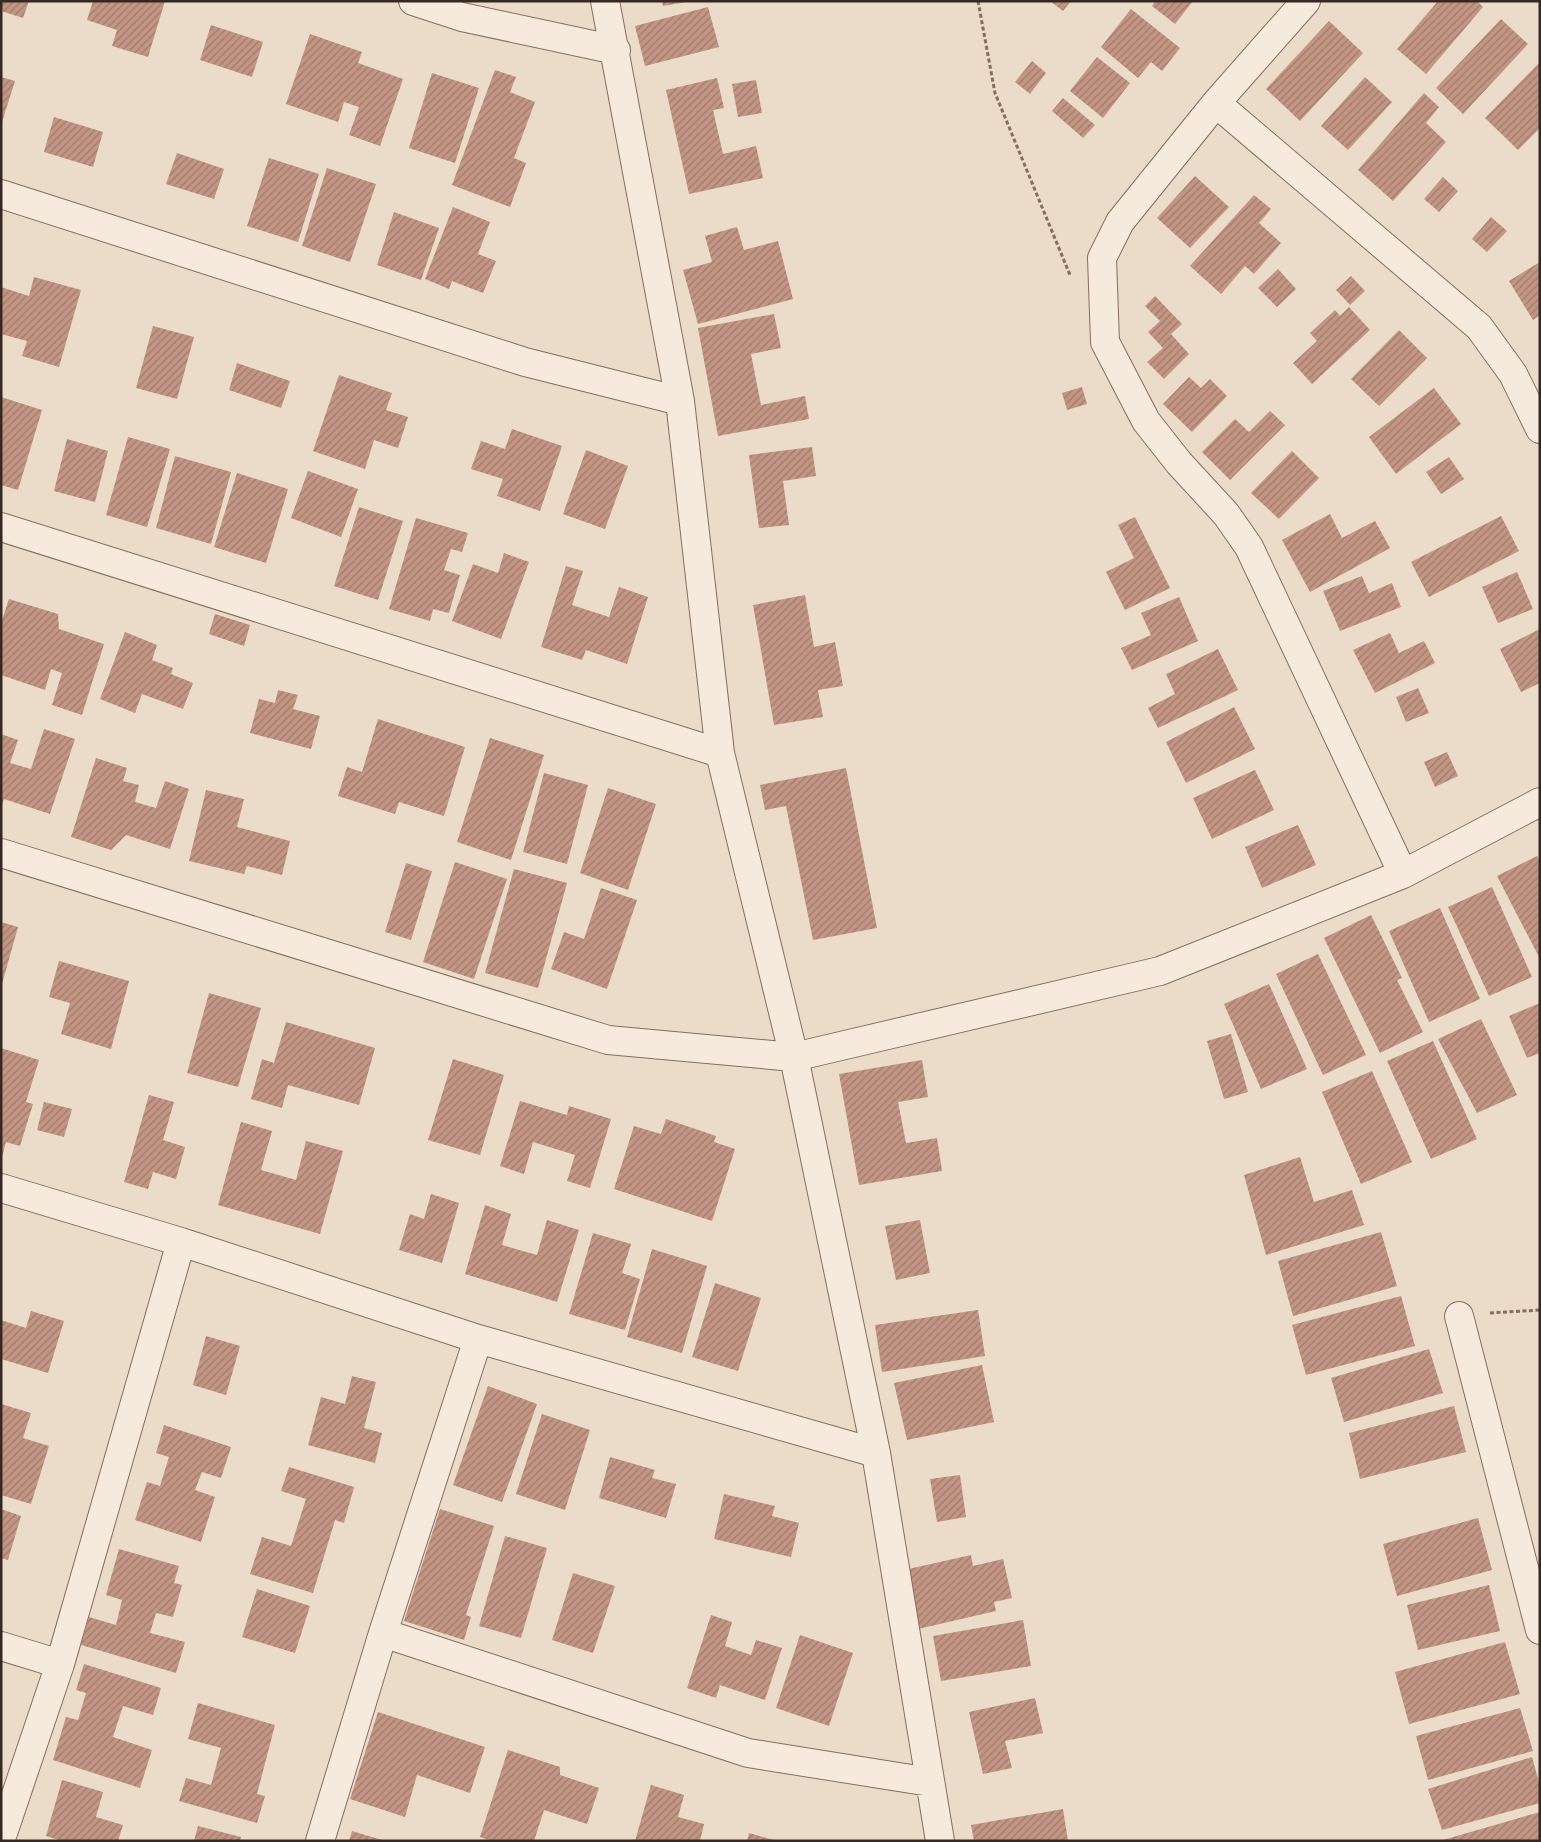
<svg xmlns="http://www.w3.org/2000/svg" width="1541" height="1842" viewBox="0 0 1541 1842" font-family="Georgia,serif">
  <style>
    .building { fill: url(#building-hatch) }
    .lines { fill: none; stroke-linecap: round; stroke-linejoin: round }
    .minor-casing { stroke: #846e60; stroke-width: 30 }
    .path { stroke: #846e60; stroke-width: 3; stroke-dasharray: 4 2.5; stroke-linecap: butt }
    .minor { stroke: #f5eadc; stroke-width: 28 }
  </style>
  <defs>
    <pattern id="building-hatch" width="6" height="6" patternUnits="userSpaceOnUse" patternTransform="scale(1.25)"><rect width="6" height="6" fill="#c39684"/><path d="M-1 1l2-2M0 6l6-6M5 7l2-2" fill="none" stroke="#9f7a6c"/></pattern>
  </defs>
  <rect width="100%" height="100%" fill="#eadcc9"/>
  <path class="building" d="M1 1H29L23 18 1 11Z
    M93 1H165L148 57 112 46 117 30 87 20Z
    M662 1H685L686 2 663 6Z
    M1050 1H1071L1063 11Z
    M1155 1H1193L1175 24 1152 6Z
    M1438 1H1477L1483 7 1426 74 1397 49Z
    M708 7 719 47 645 66 635 26Z
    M1131 9 1180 48 1162 71 1151 62 1138 78 1101 47Z
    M1501 19 1528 44 1463 114 1436 88Z
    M1329 21 1363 53 1300 121 1266 89Z
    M211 25 263 42 252 77 200 60Z
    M310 34 362 52 358 63 403 79 380 146 349 135 359 107 344 102 338 122 286 104Z
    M1097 57 1130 83 1103 118 1070 91Z
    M1032 61 1046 73 1030 94 1015 82Z
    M1540 62V128L1518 150 1485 118Z
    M495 70 516 77 510 92 535 102 514 158 526 163 510 207 452 185Z
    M432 73 479 88 455 163 409 148Z
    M1 77 15 81 2 122H1Z
    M1365 77 1392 102 1348 150 1321 126Z
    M717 78 724 108 713 110 723 154 756 146 763 178 689 194 666 90Z
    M756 80 762 113 738 117 732 84Z
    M1424 93 1439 107 1426 123 1446 142 1393 201 1358 170Z
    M1063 98 1095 125 1083 138 1052 111Z
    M54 117 103 132 93 167 44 152Z
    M177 153 224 169 214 199 166 184Z
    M269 158 319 174 298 242 247 226Z
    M327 168 376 184 350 262 302 246Z
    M1195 176 1229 207 1190 248 1157 218Z
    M1443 177 1458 191 1439 212 1424 199Z
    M1254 195 1271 209 1259 223 1281 243 1254 274 1245 266 1221 294 1190 266Z
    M453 207 490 222 478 254 496 261 483 293 452 281 449 289 425 279Z
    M394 212 439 228 421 280 377 265Z
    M1491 217 1507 231 1487 252 1472 239Z
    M737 227 744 250 778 241 793 299 698 324 683 270 712 262 705 236Z
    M1540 262V315L1533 320 1509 281Z
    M1278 269 1296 289 1277 307 1258 288Z
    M1351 276 1365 291 1350 305 1336 290Z
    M34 277 81 290 59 367 22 356 27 341 1 334V287L29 296Z
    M1155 296 1182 324 1171 334 1189 354 1164 379 1147 362 1163 348 1148 332 1160 321 1145 306Z
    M1349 307 1370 330 1312 384 1293 363 1317 341 1310 333 1335 310 1340 316Z
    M774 314 781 348 751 354 761 405 805 396 809 419 718 436 698 328Z
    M153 326 194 337 177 399 136 388Z
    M1399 330 1427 358 1379 406 1351 379Z
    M237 363 290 381 281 408 229 390Z
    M339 375 392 393 386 410 408 417 398 448 374 440 365 469 313 451Z
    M1189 377 1201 388 1210 379 1227 396 1192 432 1163 404Z
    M1082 387 1087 404 1067 410 1062 393Z
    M1434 388 1461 424 1396 474 1369 437Z
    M1 397 42 410 18 490 1 485Z
    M1270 411 1285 425 1230 480 1202 452 1235 419 1249 432Z
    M512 429 562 446 540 511 497 496 503 479 471 469 481 441 505 449Z
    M128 437 170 449 147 527 106 515Z
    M67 439 108 451 95 502 54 491Z
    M812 447 816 476 783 481 789 525 759 528 749 455Z
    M586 450 628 466 605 529 563 514Z
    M1292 451 1319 478 1279 519 1251 493Z
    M175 456 231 472 211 544 156 528Z
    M1449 457 1464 479 1441 494 1426 472Z
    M308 471 358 489 341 537 291 518Z
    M237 473 288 489 266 563 214 547Z
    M359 507 403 521 378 600 334 586Z
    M1330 514 1342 538 1375 521 1390 548 1310 592 1282 540Z
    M1501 516 1519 551 1429 597 1411 562Z
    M1135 517 1170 588 1125 610 1106 572 1134 558 1118 525Z
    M416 518 468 533 462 552 451 549 444 570 460 575 449 613 433 609 430 621 389 609Z
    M504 553 529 562 501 639 452 621 473 564 498 573Z
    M566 566 583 571 572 605 609 617 619 587 648 597 627 664 586 650 582 660 541 647Z
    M1517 572 1533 609 1498 623 1482 587Z
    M1362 576 1369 593 1392 583 1401 607 1340 631 1323 591Z
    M805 595 814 647 835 642 843 686 818 690 823 717 774 725 753 605Z
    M1179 597 1198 641 1132 670 1121 648 1151 635 1141 613Z
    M9 599 58 614 59 629 104 644 82 715 52 705 62 673 51 669 45 690 1 675V623Z
    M215 614 250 625 244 646 209 634Z
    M1540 629V683L1521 692 1500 649Z
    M125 632 157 645 152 660 173 668 171 674 193 683 183 709 142 694 135 713 100 699Z
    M1390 633 1399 653 1424 641 1435 663 1375 693 1353 650Z
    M1218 649 1238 690 1158 728 1148 708 1175 694 1166 674Z
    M1418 688 1429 713 1406 722 1396 697Z
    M278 690 298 695 293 709 320 716 311 749 250 733 259 699 275 703Z
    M1234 707 1255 749 1186 783 1166 742Z
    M378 719 465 747 444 816 399 802 395 814 338 796 347 767 362 772Z
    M44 729 75 739 50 814 4 799 1 808V734L18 740 10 763 31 769Z
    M490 738 544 755 511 860 457 842Z
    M1447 752 1458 776 1435 787 1424 762Z
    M96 758 127 768 123 781 139 785 135 802 156 808 165 781 189 789 170 849 126 835 111 850 71 837Z
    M846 768 877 928 813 940 786 806 765 810 760 785Z
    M1255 770 1274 810 1212 839 1193 798Z
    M544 773 588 785 567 864 523 852Z
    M608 788 656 804 628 890 580 873Z
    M206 790 244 799 237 827 290 841 282 875 247 866 244 874 189 861Z
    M1298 825 1316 865 1262 888 1245 847Z
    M1537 856 1540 862V959L1497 876Z
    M455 862 507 879 474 979 423 962Z
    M406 863 432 871 411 940 385 932Z
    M514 869 567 883 538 988 485 973Z
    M1492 887 1532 977 1489 996 1448 907Z
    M601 888 637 900 607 989 551 969 564 932 584 939Z
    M1440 908 1480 999 1429 1022 1389 931Z
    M1371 915 1402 978 1397 980 1423 1032 1380 1053 1324 938Z
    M1 922 18 927 2 984H1Z
    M1318 954 1366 1055 1323 1075 1276 974Z
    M59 961 129 981 111 1049 61 1034 70 1003 49 997Z
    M1269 984 1307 1069 1261 1089 1224 1004Z
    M209 993 261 1008 238 1087 187 1073Z
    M1540 1003V1053L1527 1058 1509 1016Z
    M1481 1019 1517 1095 1477 1113 1438 1039Z
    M286 1022 375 1048 359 1105 288 1085 282 1108 251 1099 262 1059 274 1063Z
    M1231 1034 1248 1092 1224 1099 1207 1041Z
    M1433 1041 1477 1139 1431 1159 1387 1061Z
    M1 1048 39 1060 26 1102 33 1104 20 1146 6 1142 2 1157Z
    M453 1059 504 1075 480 1155 428 1140Z
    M922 1060 928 1097 898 1102 906 1143 937 1138 942 1171 859 1185 839 1074Z
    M1372 1071 1412 1162 1361 1184 1322 1092Z
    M149 1095 174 1102 163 1140 185 1147 176 1179 153 1172 148 1189 124 1182Z
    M520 1101 567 1115 569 1106 611 1119 590 1188 567 1181 575 1155 533 1142 524 1174 500 1166Z
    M44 1102 72 1109 64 1137 37 1130Z
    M666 1119 716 1136 714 1142 735 1149 712 1221 614 1189 634 1126 661 1134Z
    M241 1122 272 1131 261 1170 296 1180 306 1141 343 1151 320 1234 218 1205Z
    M1300 1157 1314 1202 1352 1190 1364 1225 1266 1255 1244 1175Z
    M431 1194 459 1203 442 1263 399 1250 410 1214 424 1219Z
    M485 1205 511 1214 502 1245 537 1255 547 1220 579 1230 557 1302 465 1274Z
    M920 1220 930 1273 896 1280 885 1226Z
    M1381 1232 1397 1286 1293 1316 1278 1261Z
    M593 1233 631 1244 622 1273 640 1279 625 1330 569 1314Z
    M652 1249 707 1266 682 1353 627 1337Z
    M715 1283 761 1298 738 1371 692 1357Z
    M1401 1296 1415 1346 1306 1375 1292 1325Z
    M978 1310 985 1356 882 1372 875 1325Z
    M31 1311 64 1321 48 1373 1 1359V1320L26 1328Z
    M206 1336 240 1346 226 1395 193 1385Z
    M1429 1349 1443 1393 1344 1422 1331 1378Z
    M982 1365 994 1422 907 1440 894 1383Z
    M352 1376 376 1382 364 1428 382 1433 375 1463 308 1445 321 1397 345 1404Z
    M488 1386 537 1404 502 1502 453 1485Z
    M1 1404 31 1413 23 1438 49 1446 31 1504 1 1495Z
    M1454 1406 1466 1452 1360 1479 1349 1433Z
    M542 1414 590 1430 565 1510 516 1494Z
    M164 1425 231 1447 221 1478 202 1472 195 1490 215 1497 201 1542 135 1520 147 1482 160 1486 169 1457 156 1453Z
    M610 1457 655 1470 652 1478 676 1484 666 1518 599 1498Z
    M289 1467 354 1487 344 1523 335 1520 313 1593 250 1574 262 1537 291 1546 306 1499 281 1491Z
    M960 1475 966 1517 937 1522 930 1479Z
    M724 1494 775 1506 772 1516 799 1523 791 1557 714 1539Z
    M1 1509 21 1516 8 1560 1 1558Z
    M440 1509 494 1526 466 1615 471 1617 464 1640 404 1621Z
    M1478 1518 1492 1570 1397 1596 1383 1544Z
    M505 1536 547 1548 521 1638 479 1626Z
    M119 1549 179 1566 174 1583 182 1585 173 1617 156 1613 150 1633 185 1642 176 1673 81 1645 89 1617 116 1625 122 1600 106 1595Z
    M971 1555 973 1566 1003 1559 1012 1598 994 1602 996 1611 918 1629 904 1570Z
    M573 1573 615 1586 593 1653 552 1640Z
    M1489 1585 1500 1631 1418 1650 1407 1605Z
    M257 1589 310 1606 295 1653 242 1637Z
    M711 1615 732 1622 725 1646 751 1655 756 1640 782 1648 765 1700 720 1685 716 1698 687 1688Z
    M1023 1620 1031 1666 941 1681 933 1636Z
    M800 1635 853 1653 829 1726 776 1708Z
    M1505 1642 1520 1694 1409 1724 1395 1672Z
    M84 1664 161 1688 153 1715 123 1706 113 1737 152 1750 140 1788 53 1760 66 1717 78 1720 86 1693 76 1690Z
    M1035 1698 1043 1733 1005 1741 1012 1768 983 1774 969 1712Z
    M198 1703 275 1725 257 1794 265 1796 257 1823 179 1801 186 1778 211 1785 221 1748 188 1739Z
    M1520 1708 1533 1751 1428 1780 1416 1736Z
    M378 1712 485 1747 470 1793 417 1775 405 1817 350 1799Z
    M508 1750 560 1767V1775L599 1788 587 1824 544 1810 534 1841H492L480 1837Z
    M1532 1757 1540 1786V1803L1442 1830 1428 1789Z
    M62 1780 103 1792 96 1817 123 1825 118 1841H62L46 1836Z
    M651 1785 684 1795 678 1817 704 1824 700 1841H635Z
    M1063 1809 1068 1841H974L971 1825Z
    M1540 1812V1841H1443V1840Z
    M198 1826 241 1837 240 1841H194Z
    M352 1831 382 1840V1841H349Z
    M749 1833 774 1840V1841H747Z"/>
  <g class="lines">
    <defs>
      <path id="minor" d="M413 1 462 17 616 50
        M605 1 680 401 720 753 794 1057 876 1453 940 1841
        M1306 1 1216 103 1120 222 1102 258 1105 342 1146 421 1179 463 1226 514 1249 547 1403 874
        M1216 103 1479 327 1513 374 1540 429
        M1 194 525 362 680 401
        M1 527 720 753
        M1 853 608 1040 794 1057 1160 971 1403 874 1540 802
        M1 1188 181 1242 478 1339 876 1453
        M1459 1316 1540 1630
        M383 1633 748 1753 930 1782
        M1 1646 60 1664 181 1242
        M1 1839 60 1664
        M320 1841 383 1633 478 1339"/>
    </defs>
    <use href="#minor" class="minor-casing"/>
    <path class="path" d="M978 1 995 93 1070 275
      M1490 1313 1540 1310"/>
    <use href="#minor" class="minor"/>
  </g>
  <rect width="1541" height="1842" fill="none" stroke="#362922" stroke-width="5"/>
</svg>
